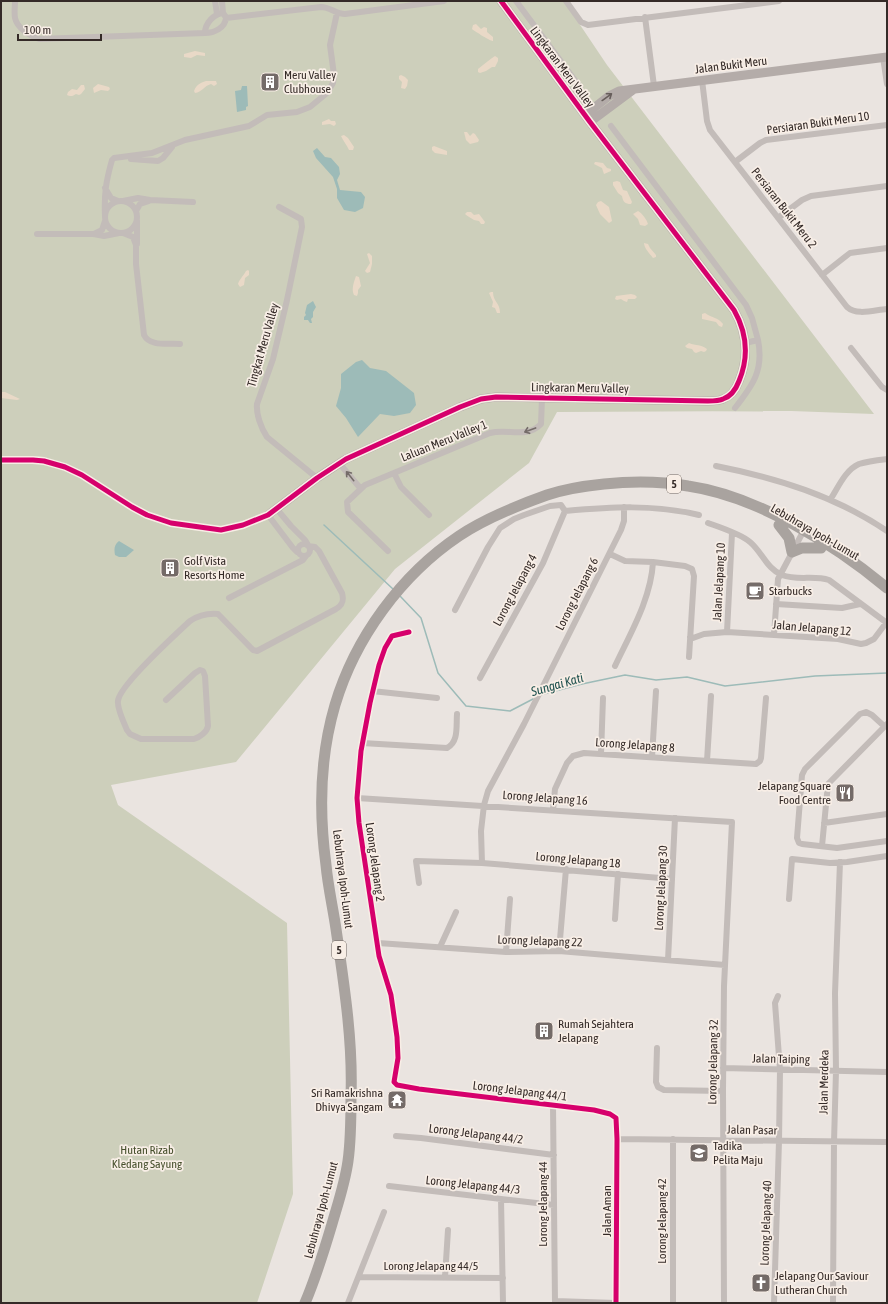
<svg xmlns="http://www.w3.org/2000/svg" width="888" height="1304" viewBox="0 0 888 1304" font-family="'Asap Condensed',sans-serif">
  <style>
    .green { fill: #cdcfbb }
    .sand { fill: #e9d9c7 }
    .water { fill: #9dbbb8 }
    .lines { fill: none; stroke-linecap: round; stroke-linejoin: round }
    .stream { stroke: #9dbbb8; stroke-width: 1.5 }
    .street { stroke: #c3bcb9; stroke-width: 6 }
    .secondary { stroke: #b4aca9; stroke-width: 9 }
    .highway { stroke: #a9a39f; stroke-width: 11 }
    .cycleway-casing { stroke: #f8eee6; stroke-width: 8 }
    .cycleway { stroke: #d6006c; stroke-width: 5 }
    .oneway { stroke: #675e5b }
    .oneway2 { stroke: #746c69 }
    .labels { text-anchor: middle; stroke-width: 3.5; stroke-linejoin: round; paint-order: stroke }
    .shield { fill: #f8eee6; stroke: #6f6560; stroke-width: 1 }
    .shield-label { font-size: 11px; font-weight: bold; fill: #342a27 }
    .street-label { font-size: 12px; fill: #342a27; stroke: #f8eee6 }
    .poi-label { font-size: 12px; fill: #342a27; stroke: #f8eee6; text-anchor: start }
    .park-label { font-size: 12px; fill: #47502d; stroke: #f8eee6 }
    .water-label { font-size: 13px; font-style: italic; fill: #20524f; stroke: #f8eee6 }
  </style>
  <rect width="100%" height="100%" fill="#eae4e0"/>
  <path class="green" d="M1 1H564L607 65 874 414 791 411 557 412 529 463 395 569 236 762 111 785 118 805 287 923 293 1194 257 1303H1Z"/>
  <path class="sand" d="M476 24 481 29 484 27 487 28V32L493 37V41C490 41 476 32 472 29L473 25Z
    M195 51 205 53V56L197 55 191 58 184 57V54Z
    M495 56 498 58V61L495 67H492L486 71 480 73 478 72V69C484 64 489 60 495 56Z
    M401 75 405 77 408 80 407 86 405 89 401 88 402 82 399 79V76Z
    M206 81H216L217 84 214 86 211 84C204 86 202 92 195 93L194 91C196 85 200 83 206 81Z
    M98 84 109 87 110 89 108 91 101 90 94 93 93 88Z
    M81 85H84L85 89 81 94 79 95 76 94C73 96 71 97 67 95L68 92 72 89 77 90Z
    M329 119 331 121H335L336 124 334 126 330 124 322 125V122Z
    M464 132H467L470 136 473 133 475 134 479 140 478 142 470 144 466 140Z
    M344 135 348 138 354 147 353 150H349C347 145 343 141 341 136Z
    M434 146 447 151V155L435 153 432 150V147Z
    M596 162 603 163 607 168 611 169V171L604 174 602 168 594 164 595 162Z
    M617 181 620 182 623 190 627 191 632 202 631 204C625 204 623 202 622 196L618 193 613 185V182Z
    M601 201 609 207 612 221 609 223 600 214 596 205 598 202Z
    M638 211C642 213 647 220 648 224L645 226 640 225 638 219 633 214Z
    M467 212H471L474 215 479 214 485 222 484 224H481L479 221 474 220C471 218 467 216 465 214Z
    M644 243 648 244 650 248 656 255V257L653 258C650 254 644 248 644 243Z
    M369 253 372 256V264L370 272 367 273 365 271 370 263 367 254Z
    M248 270 249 271V275L245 278 244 285 240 287 238 284C239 280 244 275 246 271Z
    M356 276 359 277 361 286 358 290V293L357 296 354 295C351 289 354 282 356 276Z
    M491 292H493C493 302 500 302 500 313H497L495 308 492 307 493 302 489 293Z
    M631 294 635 295 637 297 635 299H628L627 302 624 301 621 299 617 300 615 299 616 296Z
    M705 313C711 318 718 317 723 324L722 327 719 326 716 322 702 319V314Z
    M689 343C696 346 701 344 707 349L706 351 704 352 701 351 696 353 694 352 692 349 687 348 685 346Z
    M1 392H5L20 399 17 400 1 398Z"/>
  <path class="water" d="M242 86H247L248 106 246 107V110L237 112 235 91 241 90Z
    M317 148 325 157 331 158 339 167 340 174 337 180 340 190 361 192 365 197 363 208 355 212 344 210 337 198V189L333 177 316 158 313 151Z
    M313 301 316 307 313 312V317L311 319 312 323H310L308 320H304V317L306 315 305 313 307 305Z
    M362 360 370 368 386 371 414 393 416 405 410 413 394 416 380 414 358 437 346 418 336 406 341 388V374L356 362Z
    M119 541 134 550 126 557H119L115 555C114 549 114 545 119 541Z"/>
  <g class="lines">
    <path class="stream" d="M324 525 393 589
      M400 596 421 618 438 673 466 706 510 711 533 699
      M540 695 582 684 625 675 656 680 687 677 725 686 815 676 887 673"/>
    <path class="street" d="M15 1C15 6 14 13 15 18 17 28 30 36 39 39L205 33
      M215 1 217 14
      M222 1 223 13 225 16
      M516 1 580 87
      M566 1 581 22 588 25 779 1
      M223 13C214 14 205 23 205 33 214 33 225 28 226 18
      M645 17 654 86
      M226 18 321 7C330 7 336 14 345 14L444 1
      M883 57 887 84
      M702 80 707 121 710 130 847 307C857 316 874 310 887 309
      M611 126 746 305 752 318 758 340 745 343
      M131 159 158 161 163 158 172 147
      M735 162 760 143 766 140 887 125
      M105 188 111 198 118 201
      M105 217a16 16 0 1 1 32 0a16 16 0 1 1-32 0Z
      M123 201 138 198 150 200 193 202
      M279 207 301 219 302 227 287 300 273 359 257 404C256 414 261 428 267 437L317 478
      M136 211 140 204 149 201
      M105 216C104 194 106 181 112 160L114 158 152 153 185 140 249 126 267 115 297 112 310 107 327 93 333 83 334 75 330 45 337 13
      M778 218 802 200 811 196 887 186
      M123 233 133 237 136 245V264L144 335C150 347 168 343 180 344
      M37 234H94L104 236 119 233
      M94 234 102 230 105 221
      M137 244V221
      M822 275 850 253 887 248
      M851 348 882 387 887 390
      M735 408C753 385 764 370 758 340
      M1 460H33L44 461 65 467 82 475 140 512 171 523 221 530 243 525 268 515 293 548 297 552
      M339 463 361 489
      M716 466C777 478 835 496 887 531
      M394 473 401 487 429 515
      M830 500C838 488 845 470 859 464 868 461 878 460 887 459
      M624 507V521L621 530 524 724 488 791 484 805 481 831 482 863 672 879
      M276 508 291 526 305 540 308 545
      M565 511C612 507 652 504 699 515
      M708 523C719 527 741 534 750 542 762 552 767 569 782 575 797 581 814 575 829 580L887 623
      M298 550a6 6 0 1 1 12 0a6 6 0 1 1-12 0Z
      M388 551 348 512 347 502 365 485 490 433C507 428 527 439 541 424L542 398
      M610 554 625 561 653 562 685 566 692 569 694 576 689 657
      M229 598 303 560 306 556
      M776 604 842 608 860 604
      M455 610 488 547 500 528 514 519 524 515 550 506 561 505 565 511
      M409 632 392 636 385 648 379 665 370 703 361 751 357 798 359 823 379 956 391 995 397 1037 398 1058 394 1082 397 1085 419 1089 594 1110 610 1114 616 1118 617 1139 616 1303
      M727 632 732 533
      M774 635 778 579 804 530
      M690 637 693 638 704 634 727 632 838 639 861 644 866 643 874 639 886 623
      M615 666C630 634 651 599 653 562
      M480 678 543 563 565 511
      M372 691 437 698
      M166 700 195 673 200 670 203 671 205 676 208 726C207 732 200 737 194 739H141L130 734 127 730C124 723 117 708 118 701 119 686 177 633 190 621 199 615 207 613 218 614L253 650 257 651 336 609C343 605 344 600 342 593L319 551 315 547 308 546
      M884 726 872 715 866 712 860 714 805 769 802 775 797 838 799 843 802 844 837 848 887 841
      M362 743 447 748C459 742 456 726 457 714
      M601 754 603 698
      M652 757 656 691
      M707 761 711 696
      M357 798 732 822 724 986 723 1091 724 1303
      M553 810 555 789 567 763 573 756 584 753 756 764 760 761 761 758 766 698
      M824 823 887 814
      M822 846 828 784 887 724
      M419 883 416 861 482 863
      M789 899 792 859 830 863 847 862 887 856
      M615 919 618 874
      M378 943 506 952 559 951 725 965
      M440 947 456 912
      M559 951 566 869
      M506 952 510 899
      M668 960 675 818
      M657 1048 656 1082 658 1087 664 1090 723 1091
      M723 1068 887 1072
      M553 1105 555 1303
      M396 1136 421 1138 554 1155
      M617 1139 887 1142
      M389 1186 554 1205
      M501 1199 503 1303
      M359 1277 503 1278
      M445 1277 448 1230
      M555 1301 616 1303
      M348 1303 384 1212
      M673 1303V1139
      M774 1303 779 1141 780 1070 775 1003 778 996
      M833 1303 834 1142 836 1071 835 993 840 862"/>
    <path class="secondary" d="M585 115 609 96 619 91 887 57
      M590 122 633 90
      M268 515 317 478 346 459 460 407 481 399 496 397 708 401C713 401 719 401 723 399 732 396 736 389 739 381 749 357 747 333 734 310L590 122 501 1"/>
    <path class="highway" d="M779 525 789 538 792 552 802 548H821
      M305 1303C316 1277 324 1251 332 1224 338 1203 345 1183 348 1161 351 1140 351 1118 351 1096 353 1041 344 984 336 929 333 908 328 887 326 865 319 813 320 756 335 705 355 638 401 575 459 536 486 518 516 506 547 495 565 489 584 486 604 484 632 481 660 481 688 486 757 496 834 544 887 588"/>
    <defs>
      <path id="cycleway" d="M1 460H33L44 461 65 467 82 475 132 507 147 515 171 523 221 530 243 525 268 515 317 478 346 459 460 407 481 399 496 397 708 401C713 401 719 401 723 399 732 396 736 389 739 381 749 357 747 333 734 310L590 122 501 1
        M409 632 392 636 385 648 379 665 370 703 361 751 357 798 359 823 379 956 391 995 397 1037 398 1058 394 1082 397 1085 419 1089 594 1110 610 1114 616 1118 617 1139 616 1303"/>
    </defs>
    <use href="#cycleway" class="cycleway-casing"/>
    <use href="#cycleway" class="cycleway"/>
  </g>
  <defs><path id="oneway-shaft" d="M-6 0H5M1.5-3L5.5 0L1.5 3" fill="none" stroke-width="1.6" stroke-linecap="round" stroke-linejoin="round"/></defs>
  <use class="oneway" href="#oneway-shaft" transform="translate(607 97) rotate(-36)"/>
  <g class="oneway2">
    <use href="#oneway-shaft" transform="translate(530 430) rotate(160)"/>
    <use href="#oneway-shaft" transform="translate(350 476) rotate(-129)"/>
  </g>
  <defs>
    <symbol id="building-square" viewBox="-11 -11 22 22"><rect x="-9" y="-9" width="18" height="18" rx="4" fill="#746b68" stroke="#f8eee6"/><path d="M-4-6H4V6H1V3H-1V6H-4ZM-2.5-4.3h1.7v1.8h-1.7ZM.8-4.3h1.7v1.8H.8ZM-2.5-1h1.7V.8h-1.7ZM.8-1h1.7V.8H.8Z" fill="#fff"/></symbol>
    <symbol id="cafe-square" viewBox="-11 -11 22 22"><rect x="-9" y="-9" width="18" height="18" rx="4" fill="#746b68" stroke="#f8eee6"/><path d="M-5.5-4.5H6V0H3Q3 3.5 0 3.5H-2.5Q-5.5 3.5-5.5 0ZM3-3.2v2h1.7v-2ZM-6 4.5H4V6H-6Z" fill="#fff"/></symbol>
    <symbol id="restaurant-square" viewBox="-11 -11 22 22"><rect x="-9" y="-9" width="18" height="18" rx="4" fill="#746b68" stroke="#f8eee6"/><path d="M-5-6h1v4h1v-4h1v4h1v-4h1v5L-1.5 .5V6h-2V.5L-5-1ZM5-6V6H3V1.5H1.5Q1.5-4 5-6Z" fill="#fff"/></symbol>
    <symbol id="temple-square" viewBox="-11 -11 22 22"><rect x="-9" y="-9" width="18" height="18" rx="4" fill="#746b68" stroke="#f8eee6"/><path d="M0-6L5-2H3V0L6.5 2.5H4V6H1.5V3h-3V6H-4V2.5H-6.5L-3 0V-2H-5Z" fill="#fff"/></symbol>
    <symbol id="school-square" viewBox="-11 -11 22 22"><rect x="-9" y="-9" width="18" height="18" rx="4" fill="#746b68" stroke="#f8eee6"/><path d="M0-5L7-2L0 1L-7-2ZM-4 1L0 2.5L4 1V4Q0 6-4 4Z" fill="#fff"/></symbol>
    <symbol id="church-square" viewBox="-11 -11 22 22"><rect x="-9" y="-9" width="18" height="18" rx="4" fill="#746b68" stroke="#f8eee6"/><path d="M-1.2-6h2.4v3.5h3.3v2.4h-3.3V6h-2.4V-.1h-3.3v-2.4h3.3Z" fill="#fff"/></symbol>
  </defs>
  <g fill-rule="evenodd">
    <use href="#building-square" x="259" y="71" width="22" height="22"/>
    <use href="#building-square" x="159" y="557" width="22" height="22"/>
    <use href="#cafe-square" x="744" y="580" width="22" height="22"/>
    <use href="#restaurant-square" x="834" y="782" width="22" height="22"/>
    <use href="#building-square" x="533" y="1020" width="22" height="22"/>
    <use href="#temple-square" x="386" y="1089" width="22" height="22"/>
    <use href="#school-square" x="688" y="1142" width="22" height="22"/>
    <use href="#church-square" x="750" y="1272" width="22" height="22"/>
  </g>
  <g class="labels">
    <g class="shield">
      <rect x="667" y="475" width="14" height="18" rx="3"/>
      <rect x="332" y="941" width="14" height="18" rx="3"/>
    </g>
    <g class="shield-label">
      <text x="674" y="488">5</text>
      <text x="339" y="954">5</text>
    </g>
    <g class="street-label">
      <text transform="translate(731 65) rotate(-7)" y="4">Jalan Bukit Meru</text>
      <text transform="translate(562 67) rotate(53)" y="4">Lingkaran Meru Valley</text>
      <text transform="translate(818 123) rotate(-8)" y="4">Persiaran Bukit Meru 10</text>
      <text transform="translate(784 208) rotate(52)" y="4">Persiaran Bukit Meru 2</text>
      <text transform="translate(263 345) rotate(-74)" y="4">Tingkat Meru Valley</text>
      <text transform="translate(580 388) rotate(1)" y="4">Lingkaran Meru Valley</text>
      <text transform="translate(444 441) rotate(-22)" y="4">Laluan Meru Valley 1</text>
      <text transform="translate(815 532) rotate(30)" y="4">Lebuhraya Ipoh-Lumut</text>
      <text transform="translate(719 582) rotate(-87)" y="4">Jalan Jelapang 10</text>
      <text transform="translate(515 590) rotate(-62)" y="4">Lorong Jelapang 4</text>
      <text transform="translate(577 594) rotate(-63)" y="4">Lorong Jelapang 6</text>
      <text transform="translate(812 628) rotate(5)" y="4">Jalan Jelapang 12</text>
      <text transform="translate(635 745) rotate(4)" y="4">Lorong Jelapang 8</text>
      <text transform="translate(545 798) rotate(4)" y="4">Lorong Jelapang 16</text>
      <text transform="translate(578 860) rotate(5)" y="4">Lorong Jelapang 18</text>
      <text transform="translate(375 862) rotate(82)" y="4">Lorong Jelapang 2</text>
      <text transform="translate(343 879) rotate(83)" y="4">Lebuhraya Ipoh-Lumut</text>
      <text transform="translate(661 888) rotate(-87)" y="4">Lorong Jelapang 30</text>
      <text transform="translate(540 941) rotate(2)" y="4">Lorong Jelapang 22</text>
      <text transform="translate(781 1059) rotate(1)" y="4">Jalan Taiping</text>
      <text transform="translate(713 1062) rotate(-89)" y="4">Lorong Jelapang 32</text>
      <text transform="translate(824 1082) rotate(-89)" y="4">Jalan Merdeka</text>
      <text transform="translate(520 1091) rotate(7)" y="4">Lorong Jelapang 44/1</text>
      <text transform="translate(752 1130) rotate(1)" y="4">Jalan Pasar</text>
      <text transform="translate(476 1134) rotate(7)" y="4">Lorong Jelapang 44/2</text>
      <text transform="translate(473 1185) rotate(6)" y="4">Lorong Jelapang 44/3</text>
      <text transform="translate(543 1204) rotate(-90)" y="4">Lorong Jelapang 44</text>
      <text transform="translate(321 1210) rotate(-75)" y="4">Lebuhraya Ipoh-Lumut</text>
      <text transform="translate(607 1211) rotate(-90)" y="4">Jalan Aman</text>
      <text transform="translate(662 1221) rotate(-90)" y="4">Lorong Jelapang 42</text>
      <text transform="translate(766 1223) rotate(-88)" y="4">Lorong Jelapang 40</text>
      <text x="431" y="1270">Lorong Jelapang 44/5</text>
    </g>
    <g class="poi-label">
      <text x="284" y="79">Meru Valley<tspan x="284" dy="14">Clubhouse</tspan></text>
      <text x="184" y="565">Golf Vista<tspan x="184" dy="14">Resorts Home</tspan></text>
      <text x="769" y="595">Starbucks</text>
      <text x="831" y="790" text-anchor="end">Jelapang Square<tspan x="831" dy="14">Food Centre</tspan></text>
      <text x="558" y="1028">Rumah Sejahtera<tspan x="558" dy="14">Jelapang</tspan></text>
      <text x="383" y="1097" text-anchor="end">Sri Ramakrishna<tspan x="383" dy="14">Dhivya Sangam</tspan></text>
      <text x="713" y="1150">Tadika<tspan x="713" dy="14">Pelita Maju</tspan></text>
      <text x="775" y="1280">Jelapang Our Saviour<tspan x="775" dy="14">Lutheran Church</tspan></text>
    </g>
    <g class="park-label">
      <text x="147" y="1154">Hutan Rizab<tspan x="147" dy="14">Kledang Sayung</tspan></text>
    </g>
    <g class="water-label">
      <text transform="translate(557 684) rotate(-16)" y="5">Sungai Kati</text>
    </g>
  </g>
  <rect width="888" height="1304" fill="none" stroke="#342a27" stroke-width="4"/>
  <path d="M18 34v6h83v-6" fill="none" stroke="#342a27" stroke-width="2"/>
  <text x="24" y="34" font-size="12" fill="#342a27" stroke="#f8eee6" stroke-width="3" paint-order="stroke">100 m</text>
</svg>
